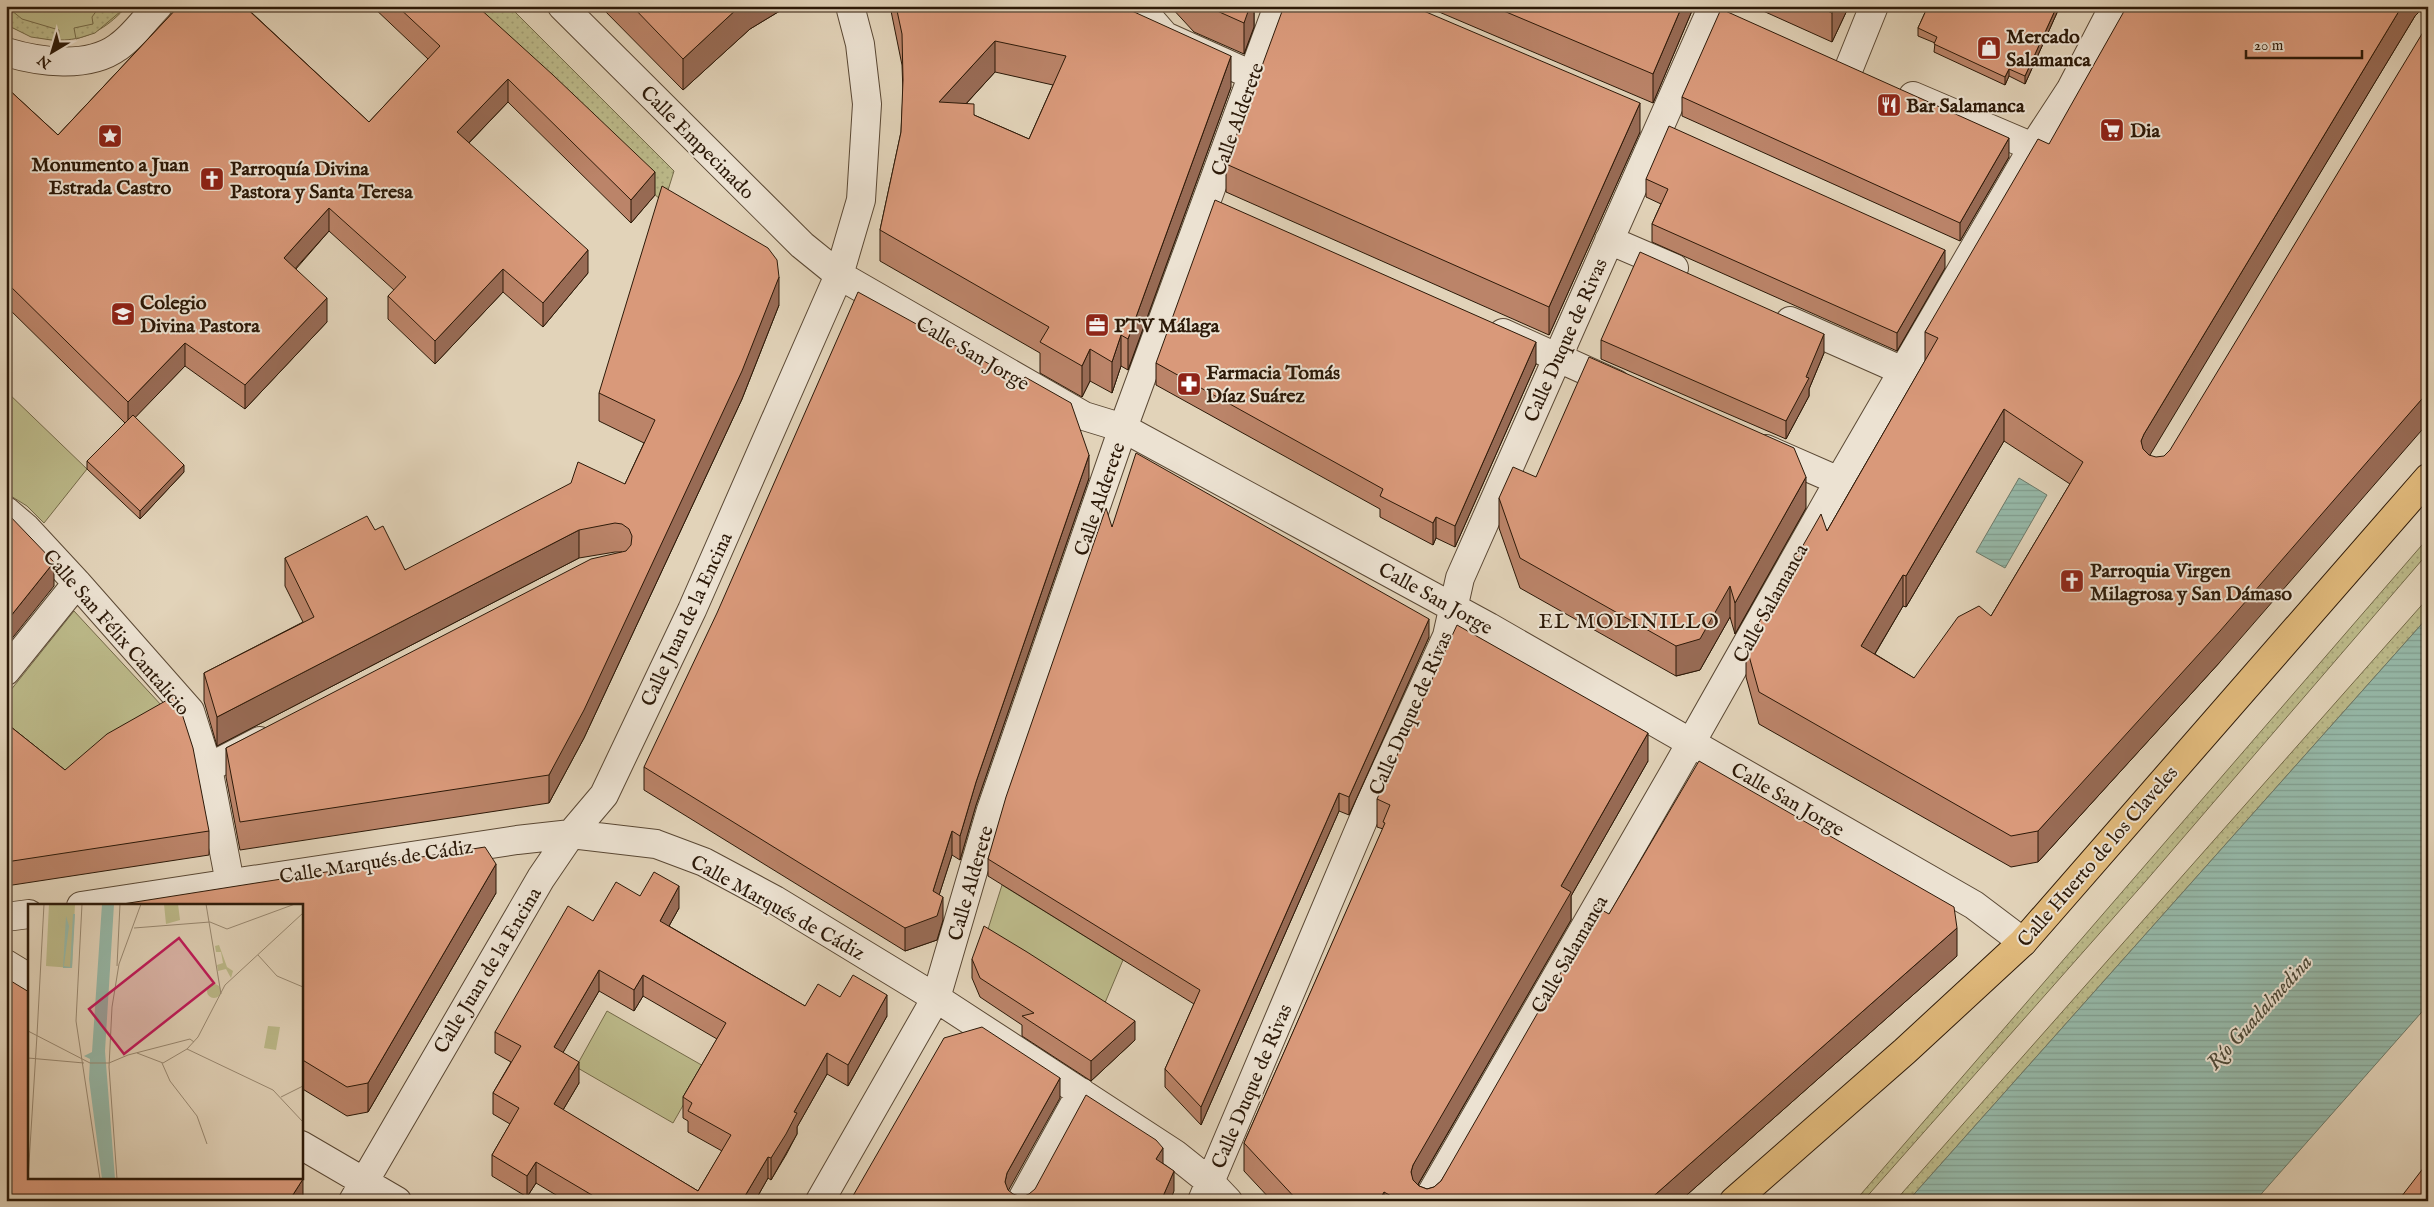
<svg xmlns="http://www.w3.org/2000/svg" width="2434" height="1207" viewBox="0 0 2434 1207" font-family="'IM FELL English',serif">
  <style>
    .green { fill: #bcba8a; stroke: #746a49 }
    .garden { fill: url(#garden-dots); stroke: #746a49 }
    .water { fill: url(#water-rules); stroke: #6c7969 }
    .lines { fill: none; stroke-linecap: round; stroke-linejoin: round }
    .minor-casing { stroke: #5a4834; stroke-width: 30 }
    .major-casing { stroke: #2c1908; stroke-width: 30 }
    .minor { stroke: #ece2d2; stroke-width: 28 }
    .major { stroke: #e1ba7c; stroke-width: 28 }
    .wall { fill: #bb8469; stroke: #2c1908; fill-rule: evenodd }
    .shaded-wall { fill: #986b55; stroke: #2c1908 }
    .building { fill: #d9997a; stroke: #2c1908; fill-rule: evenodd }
    .labels { text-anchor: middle; stroke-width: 4; stroke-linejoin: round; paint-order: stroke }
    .poi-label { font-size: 20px; font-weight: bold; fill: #2c1908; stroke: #ece2d2; text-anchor: start }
    .street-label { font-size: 20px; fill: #2c1908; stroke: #ece2d2 }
    .neighbourhood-label { font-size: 21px; letter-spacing: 1px; fill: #2c1908; stroke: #ece2d2 }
    .water-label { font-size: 21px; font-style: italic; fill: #4c4938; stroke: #ece2d2 }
    .inset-road { fill: none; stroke: #998972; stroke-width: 1 }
    .view { fill: #c2185b; fill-opacity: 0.15; stroke: #c2185b; stroke-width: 2.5 }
    .inset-edge { fill: none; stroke: #2c1908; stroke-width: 2.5 }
  </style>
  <defs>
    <pattern id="garden-dots" width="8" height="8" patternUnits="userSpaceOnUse" patternTransform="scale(1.25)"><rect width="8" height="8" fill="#bcba8a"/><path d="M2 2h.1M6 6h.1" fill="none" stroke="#a29f76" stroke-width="1.8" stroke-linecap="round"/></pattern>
    <pattern id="water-rules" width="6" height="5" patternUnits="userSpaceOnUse" patternTransform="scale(1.25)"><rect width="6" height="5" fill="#96b9a9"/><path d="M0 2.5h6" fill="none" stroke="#819e90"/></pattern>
  </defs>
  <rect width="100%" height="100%" fill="#e2d3b9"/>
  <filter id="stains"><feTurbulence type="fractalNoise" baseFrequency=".004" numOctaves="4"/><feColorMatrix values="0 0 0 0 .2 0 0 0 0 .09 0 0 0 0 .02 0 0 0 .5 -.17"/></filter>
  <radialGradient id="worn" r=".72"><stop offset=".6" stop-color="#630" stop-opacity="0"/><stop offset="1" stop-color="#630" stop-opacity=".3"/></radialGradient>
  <path class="green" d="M6 6H127C92 46 54 48 9 26L6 24Z
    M6 391 87 469 44 523 27 506 6 493Z
    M74 611 175 720 65 794 6 746V696Z
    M1002 885 1123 960 1099 1017 983 945Z
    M607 1011 705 1067 673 1123 576 1067Z"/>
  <path class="garden" d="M6 6 22 19 59 30 58 41 31 37 9 26 6 24Z
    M100 6H127L95 33 76 39 74 28 93 24 92 17Z
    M451 6H509L674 171 664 203Z
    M2428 538V553L2145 882 1863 1201H1855Z
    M2428 598V617L1908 1201H1895Z"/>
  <path class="water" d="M2019 478 2047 495 2005 568 1976 552Z
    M2428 617V1005L2255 1201H1908Z"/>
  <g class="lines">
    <defs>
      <path id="minor" d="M562 6 802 245 839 275 1084 416 1123 428 1489 627 1974 905 2023 942
        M1139 6 1165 36 1254 76
        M6 52C39 62 88 69 118 47 133 37 145 19 158 6
        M1849 68 1874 6
        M1913 96 2033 147
        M1609 240 1674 268
        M1790 321 1903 371
        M1503 333 1616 384
        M1766 449 1839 481
        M6 511 26 528 77 583 190 711 208 768 230 883
        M6 671 77 583
        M208 768 260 741
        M81 906 517 840 571 834 656 844 704 862 775 900 936 998 1175 1154 1210 1182 1228 1201
        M6 917 29 914
        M6 964 29 978
        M301 1145 397 1201
        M353 1201 541 878 571 834 604 795 692 610 839 275 861 200 867 104 860 44 850 6
        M820 1201 936 998 991 810 1123 428 1278 6
        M1021 1201 1081 1092
        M1202 1201 1370 804 1447 636 1460 578 1713 6
        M1427 1201 1675 771 1839 481 2033 147 2071 89 2114 6"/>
      <path id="major" d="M1734 1201 1905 1051 2023 942 2428 478"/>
    </defs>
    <use href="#minor" class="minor-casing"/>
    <use href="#major" class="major-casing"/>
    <use href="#minor" class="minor"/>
    <use href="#major" class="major"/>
  </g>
  <path class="wall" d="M179 6H256L251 12 369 122 428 59 372 6H477L655 195 631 223 508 102 469 143 588 273 543 327 503 292 435 364 388 319V296L394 290 329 231 296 269 327 322 245 409 185 366 135 417 184 472 140 519 87 469V461L125 423 6 306V87L58 135Z
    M600 6H788L750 29 683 90Z
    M890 6H1121L1231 87 1128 370 1121 366 1112 393 1090 381 1082 397 1040 373V353L880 261V230L901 132 903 93 902 65ZM995 72 1053 85 1029 139 974 115 966 104Z
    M1170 6H1254V27L1244 54 1194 32Z
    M1425 6H1694L1653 103Z
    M1752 6H1849L1832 42Z
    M1928 6H2060L2025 84 2009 76 2005 85 1934 52 1935 43 1918 36V28Z
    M2421 10 2415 16 2149 455 2220 662 2038 862 2011 867 1759 724 1746 677V645L1827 531 1925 361V332L2049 144ZM2004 441 2070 484 1991 616 1914 678 1875 654 1903 606 1906 607Z
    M1682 97 2009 157 1960 241 1682 116Z
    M1640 132 1549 335 1226 192V164Z
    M1646 179 1945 268 1897 351 1652 242V224L1661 204 1646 197Z
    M779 305 742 399 584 738 549 803 240 850 226 777V748L622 552H615L579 558 217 746 204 701V673L303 622 285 586V558L375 530 405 570 625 484 644 443 599 421V393Z
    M1601 340 1824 353 1809 389V396L1786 439 1601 359Z
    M1156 363 1536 364 1455 547 1436 538 1433 545 1380 517V509L1156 385Z
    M1536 477 1806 508 1735 634 1730 617 1700 670 1676 676 1520 588 1499 528V498Z
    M1089 478 976 805 960 860 952 855 939 895 943 920 937 940 905 951 644 790V767Z
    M1112 527 1429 637 1349 815 1339 811 1201 1125 1165 1087V1069L1194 1004 988 876V859Z
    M6 723 65 770 209 831V855L6 886Z
    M1648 761 1571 896V920L1418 1185 1419 1186 1427 1189 1434 1187 1441 1181 1609 914 1957 956 1680 1201H1272L1244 1171V1143L1383 829 1377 827V799Z
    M496 893 368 1112 347 1116 301 1088V906Z
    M640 896 679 908 669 926 805 1006 840 997 887 1016 848 1086 827 1074 797 1127V1134L786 1155 771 1180 768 1178 755 1201H566L536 1183 527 1197 492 1176V1155L510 1124 493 1114V1093L511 1062 495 1053V1032L593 921ZM599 991 634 1011 643 996 717 1039 683 1097V1118L688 1121V1132L722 1151 698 1191 563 1110 579 1083 563 1052Z
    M972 959 1135 1040 1091 1081 1022 1036V1025L980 997 972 978Z"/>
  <path class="shaded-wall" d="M239 6H256L239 24Z
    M740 6H788L750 29 683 90V59Z
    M1242 6H1254V27L1244 54V23Z
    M1682 6H1694L1653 103V74Z
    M1836 6H1849L1832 42V13Z
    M2057 6H2060L2025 84V76Z
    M2402 6H2428V8L2421 10 2415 16 2144 465 2141 441 2144 434Z
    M995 41V72L939 133V102Z
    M1231 56V87L1128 370V339Z
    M2009 69V76L2005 85V77Z
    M508 79V102L457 155V132Z
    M1640 103V132L1549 335V307Z
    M2009 138V157L1960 241V223Z
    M655 172V195L631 223V200Z
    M329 208V231L284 281V258Z
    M588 250V273L543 327V303Z
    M1945 250V268L1897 351V333Z
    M503 269V292L435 364V341Z
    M779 277V305L742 399 584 738 549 803V775Z
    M327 298V322L245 409V385Z
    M1824 334V353L1809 389V396L1786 439V421Z
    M1121 335V366L1112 393V362Z
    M1536 342V364L1455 547V526Z
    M185 343V366L128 425V402Z
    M1090 349V381L1082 397V366Z
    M2428 392V423L2220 662 2038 862V831Z
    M2004 409V441L1906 607V576Z
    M1089 455V478L976 805 960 860V836L976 782Z
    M184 465V472L140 519V511Z
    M1806 477V508L1735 634V603Z
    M1436 517V538L1433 545V523Z
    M579 530V558L217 746V717Z
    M54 562V586L6 646V622Z
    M1903 575V606L1861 677V646Z
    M1730 586V617L1700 670 1676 676V646Z
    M1429 619V637L1349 815V797Z
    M1648 733V761L1571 896V920L1413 1193 1411 1172 1413 1165 1561 886Z
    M1339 793V811L1201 1125V1107Z
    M952 831V855L933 914V891Z
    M496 864V893L368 1112V1083Z
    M679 886V908L660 942V921Z
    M943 897V920L937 940 905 951V928Z
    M1957 928V956L1680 1201H1648Z
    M599 970V991L554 1068V1047Z
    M643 975V996L634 1011V990Z
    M887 995V1016L848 1086V1065Z
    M1135 1021V1040L1091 1081V1061Z
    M827 1053V1074L797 1127V1134L771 1180V1158L794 1112Z
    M579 1062V1083L554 1125V1104Z
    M1060 1078V1098L1007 1193 1005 1182 1007 1173Z
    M1163 1148V1168L1156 1159Z
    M768 1157V1178L755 1201H742Z
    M536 1162V1183L527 1197V1176Z
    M1174 1171V1191L1170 1201H1161Z
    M303 1179V1201H289Z
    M1384 1192V1201H1379Z"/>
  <path class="building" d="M179 6H244L369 122 440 46 397 6H477L553 75 655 172 631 200 508 79 457 132 588 250 543 303 503 269 435 341 388 296 406 277 329 208 284 258 327 298 245 385 185 343 128 402 6 282V87L58 135Z
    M632 6H740L683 59Z
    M896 6H1121L1231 56 1128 339 1121 335 1112 362 1090 349 1082 366 1040 342 1049 327 880 230 901 132 903 80 902 34ZM995 41 1066 56 1029 139 974 115V104L939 102Z
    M1206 6H1250L1244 23Z
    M1284 6H1412L1640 103 1549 307 1226 164Z
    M1492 6H1682L1653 74Z
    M1816 6H1836L1832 13Z
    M1928 6H2057L2025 76 2009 69 2005 77 1934 44 1937 37 1918 28Z
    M2127 6H2402L2144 434 2141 441 2143 449 2149 455 2156 457 2164 456 2170 450 2428 24V392L2220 631 2038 831 2011 836 1759 692 1746 645 1821 514 1827 531 1938 338 1925 332 2038 139 2049 144ZM2004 409 2083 462 1991 616 1979 606 1958 617 1914 678 1861 646 1903 575 1906 576Z
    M1721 9 2009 138 1960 223 1682 97Z
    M1669 126 1945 250 1897 333 1652 224 1668 189 1646 179Z
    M662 186 768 248 777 260 779 277 742 371 584 710 549 775 240 822 226 748 591 559 626 551 631 545 632 536 629 529 622 524 615 523 579 530 217 717 204 673 314 617 285 558 367 516 375 530 383 526 405 570 571 483 578 462 625 484 655 420 599 393Z
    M1215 200 1536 342 1455 526 1436 517 1433 523 1380 496 1383 489 1156 363Z
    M1640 252 1824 334 1806 377 1809 378 1786 421 1601 340Z
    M858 292 1022 382 1025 377 1071 403 1089 455 976 782 960 836 952 831 933 891 943 897 937 916 905 928 644 767 717 613Z
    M1589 357 1794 448 1806 477 1735 603 1730 586 1700 639 1676 646 1520 558 1499 498 1513 467 1536 477Z
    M133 415 184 465 140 511 87 461Z
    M1136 453 1429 619 1349 797 1339 793 1201 1107 1165 1069 1200 990 988 859 1006 797 1106 508 1112 527Z
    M6 512 54 562 6 622Z
    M1457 625 1648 733 1561 886 1571 892 1413 1165 1411 1172 1413 1180 1419 1186 1427 1189 1434 1187 1441 1181 1598 908 1609 914 1699 761 1954 907 1957 928 1648 1201H1400L1384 1192 1379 1201H1298L1244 1143 1385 823 1383 822 1390 805 1377 799Z
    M176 695 193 748 209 831 6 862V723L65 770 107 734Z
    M485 847 496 864 368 1083 347 1087 301 1059V906H110Z
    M654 872 679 886 660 921 805 1006 818 984 840 997 853 975 887 995 848 1065 827 1053 794 1112 797 1113 786 1134 771 1158 768 1157 742 1201H602L536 1162 527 1176 492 1155 519 1108 493 1093 521 1046 495 1032 568 906 593 921 616 882 640 896ZM599 970 634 990 643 975 726 1023 683 1097 692 1103 688 1111 731 1135 698 1191 554 1104 579 1062 554 1047Z
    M984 926 1027 952 1135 1021 1091 1061 1022 1016 1034 1013 980 978 972 959Z
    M6 978 29 992V1178H301V1169L303 1179 289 1201H6Z
    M982 1027 1060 1078 1007 1173 1005 1182 1008 1190 1013 1194 1022 1197 1029 1194 1035 1189 1086 1095 1156 1140 1163 1148 1156 1159 1174 1171 1161 1201H850L944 1038Z
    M2428 1162V1201H2398Z"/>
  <defs>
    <symbol id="shop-square" viewBox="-11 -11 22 22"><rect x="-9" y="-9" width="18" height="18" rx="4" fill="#8f2418" stroke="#ece2d2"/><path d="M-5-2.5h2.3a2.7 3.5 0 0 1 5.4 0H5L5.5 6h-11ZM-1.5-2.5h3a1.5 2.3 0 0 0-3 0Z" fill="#fff"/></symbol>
    <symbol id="restaurant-square" viewBox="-11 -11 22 22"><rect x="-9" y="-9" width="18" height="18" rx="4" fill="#8f2418" stroke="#ece2d2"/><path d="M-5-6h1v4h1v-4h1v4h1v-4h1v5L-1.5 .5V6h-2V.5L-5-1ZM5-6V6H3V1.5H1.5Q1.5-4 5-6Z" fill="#fff"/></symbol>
    <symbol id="supermarket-square" viewBox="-11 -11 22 22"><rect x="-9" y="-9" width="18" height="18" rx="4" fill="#8f2418" stroke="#ece2d2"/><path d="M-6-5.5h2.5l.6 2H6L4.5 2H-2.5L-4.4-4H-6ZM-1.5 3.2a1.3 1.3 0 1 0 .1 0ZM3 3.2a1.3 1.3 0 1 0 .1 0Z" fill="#fff"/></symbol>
    <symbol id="sight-square" viewBox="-11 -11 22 22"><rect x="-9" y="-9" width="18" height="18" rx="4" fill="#8f2418" stroke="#ece2d2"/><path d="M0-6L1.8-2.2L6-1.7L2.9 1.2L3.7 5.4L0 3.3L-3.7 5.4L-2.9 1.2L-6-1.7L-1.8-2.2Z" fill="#fff"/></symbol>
    <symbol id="church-square" viewBox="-11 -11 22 22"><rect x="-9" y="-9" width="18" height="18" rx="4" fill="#8f2418" stroke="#ece2d2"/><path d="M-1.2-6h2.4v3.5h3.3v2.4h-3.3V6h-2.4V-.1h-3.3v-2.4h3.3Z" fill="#fff"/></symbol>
    <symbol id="school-square" viewBox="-11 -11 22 22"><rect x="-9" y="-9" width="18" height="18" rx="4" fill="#8f2418" stroke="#ece2d2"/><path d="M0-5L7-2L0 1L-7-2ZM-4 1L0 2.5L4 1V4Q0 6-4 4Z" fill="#fff"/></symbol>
    <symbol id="office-square" viewBox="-11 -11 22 22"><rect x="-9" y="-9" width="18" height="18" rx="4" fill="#8f2418" stroke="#ece2d2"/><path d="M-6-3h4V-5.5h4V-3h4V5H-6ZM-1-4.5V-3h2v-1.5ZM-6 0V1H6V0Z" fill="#fff"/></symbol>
    <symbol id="pharmacy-square" viewBox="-11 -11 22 22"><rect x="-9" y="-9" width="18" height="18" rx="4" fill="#8f2418" stroke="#ece2d2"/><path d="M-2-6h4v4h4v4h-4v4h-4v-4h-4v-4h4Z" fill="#fff"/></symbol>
  </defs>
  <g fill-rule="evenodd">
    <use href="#shop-square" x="1975" y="34" width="28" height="28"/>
    <use href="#restaurant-square" x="1875" y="91" width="28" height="28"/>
    <use href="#supermarket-square" x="2098" y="116" width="28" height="28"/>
    <use href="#sight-square" x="96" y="122" width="28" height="28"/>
    <use href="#church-square" x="198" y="165" width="28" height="28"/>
    <use href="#school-square" x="109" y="300" width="28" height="28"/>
    <use href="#office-square" x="1083" y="311" width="28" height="28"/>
    <use href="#pharmacy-square" x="1175" y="370" width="28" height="28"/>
    <use href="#church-square" x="2058" y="567" width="28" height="28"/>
  </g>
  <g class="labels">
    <g class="poi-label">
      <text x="2006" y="43">Mercado<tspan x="2006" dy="23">Salamanca</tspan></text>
      <text x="1906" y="112">Bar Salamanca</text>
      <text x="2130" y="137">Dia</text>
      <text x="110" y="171" text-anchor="middle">Monumento a Juan<tspan x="110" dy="23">Estrada Castro</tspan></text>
      <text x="230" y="175">Parroquía Divina<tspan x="230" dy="23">Pastora y Santa Teresa</tspan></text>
      <text x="140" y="309">Colegio<tspan x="140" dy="23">Divina Pastora</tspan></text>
      <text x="1114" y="332">PTV Málaga</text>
      <text x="1206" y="379">Farmacia Tomás<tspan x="1206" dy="23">Díaz Suárez</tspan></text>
      <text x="2090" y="577">Parroquia Virgen<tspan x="2090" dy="23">Milagrosa y San Dámaso</tspan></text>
    </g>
    <g class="street-label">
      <text transform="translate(1237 119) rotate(-70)" y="7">Calle Alderete</text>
      <text transform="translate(698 142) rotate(45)" y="7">Calle Empecinado</text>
      <text transform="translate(1565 340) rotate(-66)" y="7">Calle Duque de Rivas</text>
      <text transform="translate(973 353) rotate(30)" y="7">Calle San Jorge</text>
      <text transform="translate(1099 499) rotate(-71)" y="7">Calle Alderete</text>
      <text transform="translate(1436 598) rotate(29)" y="7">Calle San Jorge</text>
      <text transform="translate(1770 603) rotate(-61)" y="7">Calle Salamanca</text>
      <text transform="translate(686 619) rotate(-65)" y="7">Calle Juan de la Encina</text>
      <text transform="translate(117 632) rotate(49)" y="7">Calle San Félix Cantalicio</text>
      <text transform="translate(1410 713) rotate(-66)" y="7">Calle Duque de Rivas</text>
      <text transform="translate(1788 799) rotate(30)" y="7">Calle San Jorge</text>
      <text transform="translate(2097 856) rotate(-49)" y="7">Calle Huerto de los Claveles</text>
      <text transform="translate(376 861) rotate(-9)" y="7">Calle Marqués de Cádiz</text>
      <text transform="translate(970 883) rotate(-74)" y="7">Calle Alderete</text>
      <text transform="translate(778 907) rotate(29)" y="7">Calle Marqués de Cádiz</text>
      <text transform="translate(1569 954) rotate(-60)" y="7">Calle Salamanca</text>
      <text transform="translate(487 970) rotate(-59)" y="7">Calle Juan de la Encina</text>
      <text transform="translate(1251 1086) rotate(-67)" y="7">Calle Duque de Rivas</text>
    </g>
    <g class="neighbourhood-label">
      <text x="1629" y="628">EL MOLINILLO</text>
    </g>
    <g class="water-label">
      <text transform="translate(2259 1012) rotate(-48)" y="7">Río Guadalmedina</text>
    </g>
  </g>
  <g transform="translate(28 904)">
    <rect width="275" height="275" fill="#e2d3b9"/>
    <path d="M21 0H47L44 64 18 62ZM136 0H150L152 16 138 20ZM191 41 199 63 205 67 203 74 198 65 190 67 189 61 195 59 193 48H188L187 42ZM179 87a7 7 0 1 1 14 0a7 7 0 1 1-14 0ZM240 122 252 123 248 146 236 144Z" fill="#bcba8a"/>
    <path d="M74 0H86L77 147 87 275H74L61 175 62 155 56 152 64 148ZM45 10H47L44 64H35L38 12 41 22 36 62 42 63Z" fill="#96b9a9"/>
    <path class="inset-road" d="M54 0 48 117 72 275M178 0 193 90M182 18 199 25 267 0M106 24 182 18M230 51 249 72 275 83M89 62 92 0M0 127 62 159H81L100 151 162 135 166 138M9 131 16 0M159 145 245 186 275 218M109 149 135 159 159 145 170 133 197 81 275 9M0 154 56 159M134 159 142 177 169 212 179 240M253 193 275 182M0 275 9 131M89 275 81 163 84 103 91 60 113 0"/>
    <path class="view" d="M151 34 186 79 96 150 61 105Z"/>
    <rect width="275" height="275" class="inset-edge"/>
  </g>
  <rect width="2434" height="1207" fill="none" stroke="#e2d3b9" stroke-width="25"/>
  <rect x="8" y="8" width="2419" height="1192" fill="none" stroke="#2c1908" stroke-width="2.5"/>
  <rect x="12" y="12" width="2409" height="1182" fill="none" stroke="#2c1908"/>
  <g transform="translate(52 52) rotate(218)" stroke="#ece2d2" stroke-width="4" paint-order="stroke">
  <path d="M0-4L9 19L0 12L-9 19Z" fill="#2c1908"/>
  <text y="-8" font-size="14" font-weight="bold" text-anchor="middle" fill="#2c1908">N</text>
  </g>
  <path d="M2246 50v8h116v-8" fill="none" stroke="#2c1908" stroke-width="2.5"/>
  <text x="2254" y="50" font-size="15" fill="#2c1908" stroke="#ece2d2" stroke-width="4" paint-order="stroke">20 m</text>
  <rect width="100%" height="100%" filter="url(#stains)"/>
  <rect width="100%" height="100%" fill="url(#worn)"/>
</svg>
